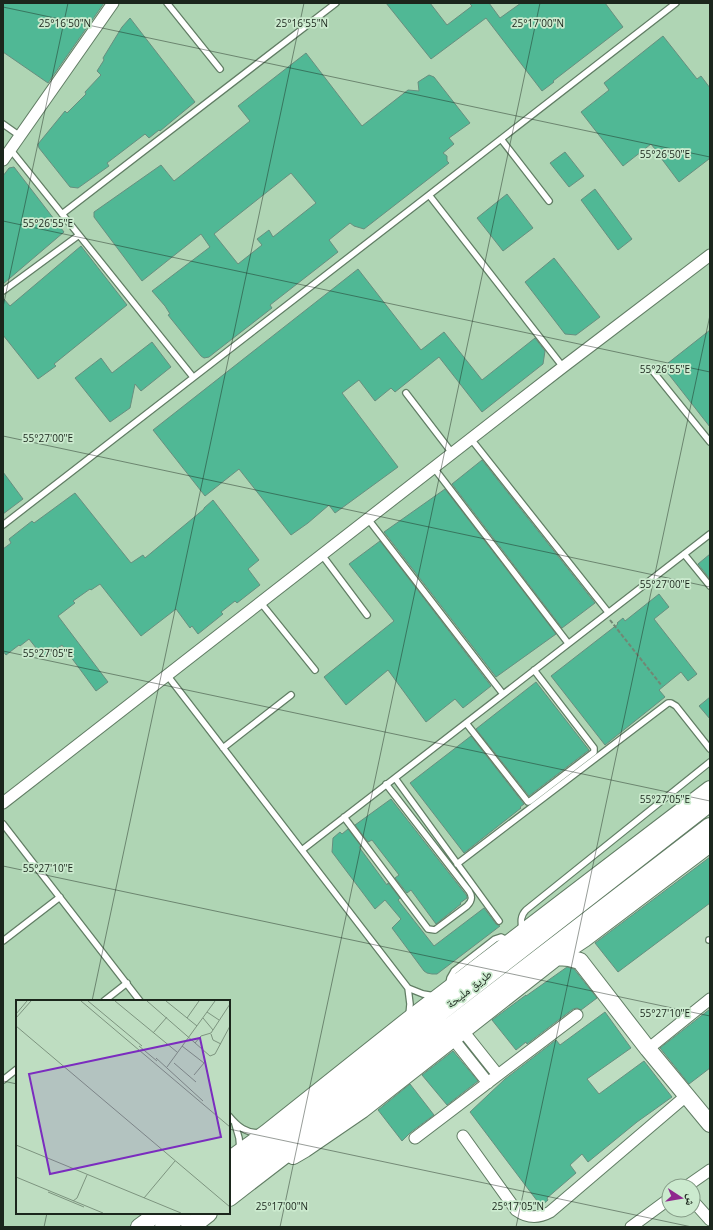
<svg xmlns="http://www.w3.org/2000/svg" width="713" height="1230" viewBox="0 0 713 1230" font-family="'Open Sans','Noto Naskh Arabic',sans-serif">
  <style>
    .built { fill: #afd5b4 }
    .building { fill: #50b895; stroke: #678f7f; fill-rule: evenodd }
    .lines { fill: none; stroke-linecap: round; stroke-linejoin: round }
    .lane-casing { stroke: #617d64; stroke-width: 8 }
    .street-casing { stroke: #617d64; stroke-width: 13 }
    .secondary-casing { stroke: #617d64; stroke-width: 18 }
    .primary-casing { stroke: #617d64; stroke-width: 20 }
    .path { stroke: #718774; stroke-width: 2; stroke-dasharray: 4 2; stroke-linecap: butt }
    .lane { stroke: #fff; stroke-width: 5.5 }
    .street { stroke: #fff; stroke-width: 11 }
    .secondary { stroke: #fff; stroke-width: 16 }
    .primary { stroke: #fff; stroke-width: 18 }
    .ticks { fill: none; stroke: #1b261c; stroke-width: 1; stroke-opacity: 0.45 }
    .labels { text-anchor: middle; stroke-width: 3.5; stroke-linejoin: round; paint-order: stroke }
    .street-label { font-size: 12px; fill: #1b261c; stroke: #cbeace }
    .inset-road { fill: none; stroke: #7d947f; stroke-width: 1 }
    .view { fill: #7b2cbf; fill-opacity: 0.15; stroke: #7b2cbf; stroke-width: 2 }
    .inset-edge { fill: none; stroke: #1b261c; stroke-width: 2 }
    .ticks-label { font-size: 10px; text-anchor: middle; fill: #1b261c; stroke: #cbeace; stroke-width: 3.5; stroke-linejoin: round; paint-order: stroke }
  </style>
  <rect width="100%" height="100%" fill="#beddc1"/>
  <path class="built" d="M3 3H710V796L229 1162V1001H17V1213H162L144 1227H3Z"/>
  <path class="building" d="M3 3H104L48 83 3 52Z
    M386 3H430L447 25 472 6 469 3H489L500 18 521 3H605L623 27 553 81 554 82 542 91 486 18 431 59Z
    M130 18 195 102 160 131 159 130 149 138 145 134 107 163 109 166 78 188 70 187 39 148 38 144 65 111 67 113 86 94 85 92 101 75 97 71 104 60 103 58 122 27Z
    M663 36 697 79 701 76 710 88V155L709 159 679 182 661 158H662L651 144 623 166 581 112 609 90 604 83Z
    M306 53 362 126 408 90 419 91 418 82 429 75 434 77 470 123 449 138 454 144 443 153 447 156V161L449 163 364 229 354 226 350 223 329 240 338 252 270 305 272 308 214 353 209 357 204 358 201 356 168 315 170 314 165 306 152 291 210 247 201 234 142 281 94 217V212L161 165 174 181 250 121 238 106ZM291 173 316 203 273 237 269 230 257 239 262 245 238 264 214 234Z
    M565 152 584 176 569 187 550 163Z
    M14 167 64 232 3 284V176L9 168Z
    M595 189 632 239 618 250 581 200Z
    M507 194 533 228 503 251 477 218Z
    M81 246 127 305 54 364 56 366 38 379 3 335V298L10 306Z
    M554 258 600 317 576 335 565 334 525 282Z
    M358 269 421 350 444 332 482 380 535 338 545 351 543 364 482 412 439 357 395 392 391 388 375 401 359 380 342 393 398 467 335 513 329 505 308 523 291 535 239 469 205 496 153 430Z
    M710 330V427L663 367Z
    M152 342 171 367 141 391 135 384 130 408 110 422 75 378 101 358 112 373Z
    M482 460 595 603 562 628 452 484Z
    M3 472 23 499 3 514Z
    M445 489 556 634 496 677 384 532Z
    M75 493 131 563 143 555 145 558 204 509V508L213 500 259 560 248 569 260 585 237 603 235 601 221 612 223 614 198 634 192 626 190 628 176 609 141 636 100 584 91 590 90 589 73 601 75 603 58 616 108 682 96 691 62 645 44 658 29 639 20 646 19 645 6 655 3 651V549L11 543 9 539 32 521 34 523Z
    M380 541 491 686 463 708 455 699 426 722 388 670 346 705 324 677 394 621 349 564Z
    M710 554V579L698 564Z
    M659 594 669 607 654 619 697 674 688 681 681 672 659 690 665 697 605 745 551 676 618 624 617 623 623 618 625 621Z
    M536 682 589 750 529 796 476 729Z
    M710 697V719L699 706Z
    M471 736 524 804 520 807 521 808 464 853 410 783Z
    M391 799 467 896V898L460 903 461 904 436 924 411 890 407 893 395 878 399 875 372 840 368 842 355 825Z
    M348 829 361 846 359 847 387 885 388 883 400 898 398 900 401 904 434 946 484 908 496 924 500 926 437 974H432L427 973 424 971 392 928 401 919 385 900 375 909 332 852 333 838 340 832 342 834Z
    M710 857V903L618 972 595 943Z
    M567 967 574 969 597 998 581 1010 577 1008 573 1009 527 1044 526 1042 516 1050 492 1020 526 995V996Z
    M710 1009V1068L689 1084 660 1048Z
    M605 1012 631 1048 587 1079 599 1094 644 1061 672 1097 637 1122 588 1162 582 1154 570 1165 576 1173 547 1198 548 1200 541 1206 470 1112 505 1079 556 1040 560 1045Z
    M453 1051 478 1081 447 1105 422 1075Z
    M410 1084 434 1115 411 1132 402 1141 378 1110Z"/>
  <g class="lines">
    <defs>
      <path id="lane" d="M167 3 220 69
        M3 124 20 136
        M501 139 549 201
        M10 149 193 377
        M429 195 563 367
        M62 214 336 3
        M3 291 79 235
        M651 369 710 442
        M406 393 452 453
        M471 439 608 612
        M434 468 568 643
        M368 519 503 694
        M3 525 429 195 676 3
        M684 554 710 586
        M322 555 367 615
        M261 603 315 670
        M167 675 408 988 423 994 435 996
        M466 723 528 802 530 801 594 752V748L534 670
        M223 748 291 695
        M395 778 499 921
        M344 817 428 929 435 930 467 906C472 901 473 897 469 891L386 784
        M3 824 140 1001
        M302 850 710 534
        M457 864 668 703H671L676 706 710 749
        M522 930C521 922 520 916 526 910L710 762
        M709 940H710
        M3 941 60 897
        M449 984 450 978 454 971 495 939 501 937 509 941
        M408 988 410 1004 409 1015
        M104 1001 127 983
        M3 1080 17 1069
        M229 1116C238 1127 246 1133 260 1133
        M235 1124 239 1138 240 1149"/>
      <path id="street" d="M3 160 113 3
        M3 803 563 367 710 255
        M463 1031 498 1075
        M453 1039 488 1083
        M648 1049 710 999
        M463 1136 516 1210C527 1218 537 1219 550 1212L686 1096
        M415 1138 577 1015
        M687 1186 710 1170
        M693 1201 710 1220
        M631 1227 669 1199"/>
      <path id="secondary" d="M557 957 569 958 580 961 648 1049 710 1124
        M293 1156 305 1149 362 1110 557 957 584 939 710 844
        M229 1160 266 1133 408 1020 710 789
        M139 1227 158 1213"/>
      <path id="primary" d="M229 1176 710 802
        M229 1197 710 827
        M164 1227 182 1213
        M190 1227 208 1213"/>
    </defs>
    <use href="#lane" class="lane-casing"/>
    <use href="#street" class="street-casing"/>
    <use href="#secondary" class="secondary-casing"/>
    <use href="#primary" class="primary-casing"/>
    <path class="path" d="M610 620 662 686"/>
    <use href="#lane" class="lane"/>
    <use href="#street" class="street"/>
    <use href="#secondary" class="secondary"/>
    <use href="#primary" class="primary"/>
  </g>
  <path class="ticks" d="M3 7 710 157M3 221 710 372M3 307 68 3M3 436 710 587M3 651 710 801M3 866 710 1016M92 1001 304 3M3 1081 17 1084M229 1129 692 1227M44 1227 47 1213M280 1227 540 3M516 1227 710 315"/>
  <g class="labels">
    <g class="street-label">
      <text transform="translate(469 989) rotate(-38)" y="4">طريق مليحة</text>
    </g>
  </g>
  <g transform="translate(16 1000)">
    <rect width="214" height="214" fill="#beddc1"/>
    <path class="inset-road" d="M65 1 214 127M72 1 126 46M99 1 161 52M131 1 194 56 199 54 214 26M150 1 181 26M191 12 203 20M0 14 11 1M0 18 15 1M171 18 183 1M187 18 197 30M0 26 214 207M137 33 151 17M195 34 197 40 205 44M179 43 185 36 195 33 214 4M123 46 141 61M166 46 188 63 178 75M140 58 187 101M158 63 180 82M151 67 199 1M0 145 165 213M0 177 87 213M32 192 68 207M128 198 159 161M57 201 61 198 71 175"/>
    <path class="view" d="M184 38 205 137 34 174 13 74Z"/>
    <rect width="214" height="214" class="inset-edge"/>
  </g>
  <g class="ticks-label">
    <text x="65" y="27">25°16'50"N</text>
    <text x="302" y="27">25°16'55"N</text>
    <text x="538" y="27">25°17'00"N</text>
    <text x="665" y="158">55°26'50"E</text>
    <text x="48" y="227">55°26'55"E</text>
    <text x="665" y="373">55°26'55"E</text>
    <text x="48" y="442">55°27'00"E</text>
    <text x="665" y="588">55°27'00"E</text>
    <text x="48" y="657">55°27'05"E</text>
    <text x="665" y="803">55°27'05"E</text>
    <text x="48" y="872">55°27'10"E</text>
    <text x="665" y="1017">55°27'10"E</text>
    <text x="282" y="1210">25°17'00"N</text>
    <text x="518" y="1210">25°17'05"N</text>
  </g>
  <rect width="713" height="1230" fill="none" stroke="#1b261c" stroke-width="8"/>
  <g transform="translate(681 1198) rotate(102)"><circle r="19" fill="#cbeace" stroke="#859c87"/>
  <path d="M0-3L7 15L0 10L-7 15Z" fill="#8f288e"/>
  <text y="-6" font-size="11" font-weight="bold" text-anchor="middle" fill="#1b261c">ش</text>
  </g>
</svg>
